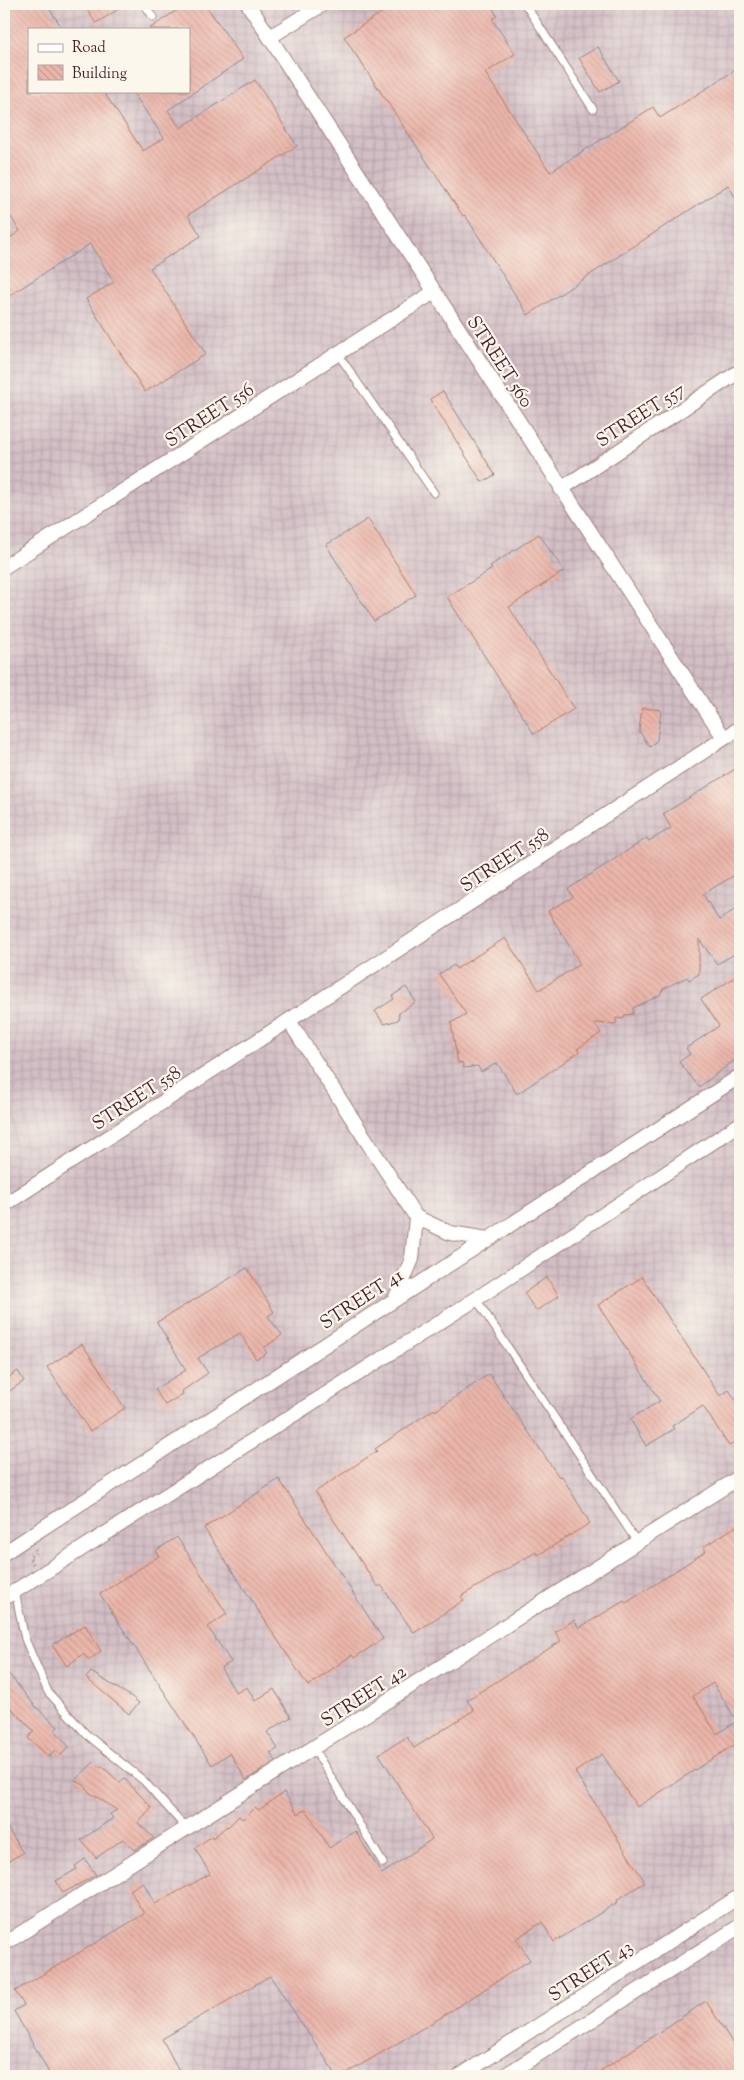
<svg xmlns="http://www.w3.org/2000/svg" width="744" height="2080" viewBox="0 0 744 2080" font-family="'Sorts Mill Goudy',serif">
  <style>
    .industrial { fill: url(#industrial-grid); fill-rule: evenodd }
    .building { fill: url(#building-back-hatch); fill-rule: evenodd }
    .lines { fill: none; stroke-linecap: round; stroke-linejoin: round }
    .lane-casing { stroke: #9e827a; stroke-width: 9 }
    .street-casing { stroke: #9e827a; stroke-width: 16 }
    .path { stroke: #9e827a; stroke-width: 3; stroke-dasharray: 1 4; stroke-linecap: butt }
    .lane { stroke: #fff; stroke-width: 7 }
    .street { stroke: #fff; stroke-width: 14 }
    .labels { text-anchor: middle; stroke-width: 4.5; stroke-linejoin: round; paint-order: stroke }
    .street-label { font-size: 19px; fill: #4a1f2b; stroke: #fbf7ec }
  </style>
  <defs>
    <pattern id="industrial-grid" width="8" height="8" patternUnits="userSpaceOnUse" patternTransform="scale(1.25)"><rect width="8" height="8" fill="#d2bec5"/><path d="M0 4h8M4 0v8" fill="none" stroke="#b6a3a9"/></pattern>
    <pattern id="building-back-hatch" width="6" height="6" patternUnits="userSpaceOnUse" patternTransform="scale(1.25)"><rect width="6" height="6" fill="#ebb5aa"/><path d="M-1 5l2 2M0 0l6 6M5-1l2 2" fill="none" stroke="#cb9b92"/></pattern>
  </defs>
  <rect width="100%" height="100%" fill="#fbf7ec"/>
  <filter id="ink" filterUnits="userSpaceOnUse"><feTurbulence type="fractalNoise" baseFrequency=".02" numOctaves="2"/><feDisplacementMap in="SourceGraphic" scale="10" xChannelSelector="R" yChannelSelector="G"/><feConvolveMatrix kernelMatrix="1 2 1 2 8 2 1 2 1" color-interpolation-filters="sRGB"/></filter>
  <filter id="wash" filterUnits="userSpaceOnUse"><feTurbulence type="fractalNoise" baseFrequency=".0096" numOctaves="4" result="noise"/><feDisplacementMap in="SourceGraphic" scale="20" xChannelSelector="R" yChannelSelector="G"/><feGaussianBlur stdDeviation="1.12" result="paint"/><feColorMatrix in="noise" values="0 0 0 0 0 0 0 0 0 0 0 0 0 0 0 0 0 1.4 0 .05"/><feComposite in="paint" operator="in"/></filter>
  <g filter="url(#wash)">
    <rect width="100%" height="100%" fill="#f1e4c8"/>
    <path class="industrial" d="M4 4H740V2076H4ZM29 29H189V91H29Z"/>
    <g id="blocks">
      <path class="building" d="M4 4H46L63 29H29V91H103L143 151 164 138 132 91H189V29H149L186 4H205L243 59 168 110 180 128 255 80 297 146 188 215 201 236 150 268 206 354 145 392 86 299 114 282 90 244 4 299V242L20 231 4 207Z
        M83 4H127L96 23Z
        M395 4H490L497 16 492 19 515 54 485 73 550 172 653 107 660 118 740 67V205L728 185 528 315 465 215 463 216 344 37Z
        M598 47 619 81 600 92 579 58Z
        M443 391 495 475 482 482 430 399Z
        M368 519 416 595 374 621 326 545Z
        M539 534 564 571 509 607 574 709 534 734 447 597 492 569 490 566Z
        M642 708 661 710 657 740 650 747 639 731Z
        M740 766V872L703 894 719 920 740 906V951L717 964 699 939V974L689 980 687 977 663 989 660 995 633 1008V1014L625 1015 623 1019 616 1018V1024L594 1023 601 1033 577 1049 579 1052 517 1094 497 1063 481 1072 478 1066 464 1068 462 1062 458 1063 451 1023 466 1014 439 974 454 965 456 969 505 938 539 990 580 964 548 911 573 897 568 889 647 838 649 841 671 828 663 814Z
        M740 974V1056L699 1087 679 1062 690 1054 686 1048 719 1026 701 999Z
        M406 987 416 1002 399 1013 398 1020 384 1024 375 1011 394 999 392 996Z
        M247 1268 274 1312 268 1316 282 1335 264 1348 267 1353 256 1359 240 1333 198 1358 208 1373 182 1391 183 1394 165 1405 155 1389 186 1370 157 1322Z
        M547 1277 559 1296 536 1311 524 1293Z
        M642 1277 720 1396 729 1390 740 1407V1438L729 1446 703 1406 672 1426 674 1429 646 1446 630 1419 660 1401 598 1305Z
        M82 1344 125 1408 90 1431 47 1367Z
        M18 1371 24 1381 4 1395V1380Z
        M489 1374 559 1477 561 1475 590 1523 538 1555 536 1552 461 1596 464 1600 414 1633 381 1585 378 1587 315 1492 377 1451 375 1449 434 1409 435 1411Z
        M279 1479 383 1639 354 1658 352 1655 308 1686 204 1528Z
        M740 1524V1741L637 1807 602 1754 575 1772 645 1882 617 1900 618 1902 554 1942 542 1922 516 1939 530 1960 440 2018 342 2076H337L270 1976 162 2039 182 2076H51L14 2011 24 2005 15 1991 144 1914 130 1890 143 1882 155 1904 210 1874 195 1848 212 1836 213 1838 227 1826 228 1827 239 1816 243 1819 255 1807 259 1810 284 1792 298 1814 306 1809 329 1848 355 1831 382 1874 432 1839 379 1754 407 1737 414 1748 474 1710 467 1700 561 1641 555 1632 574 1620 579 1628 624 1601 626 1603 706 1551 703 1547ZM713 1683 737 1721 717 1734 693 1696Z
        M177 1537 227 1614 208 1627 231 1662 221 1668 236 1693 247 1687 255 1701 274 1689 291 1717 267 1732 278 1749 270 1753 276 1761 246 1780 230 1753 212 1765 100 1594 159 1556 155 1551Z
        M85 1625 101 1651 89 1660 83 1654 67 1666 52 1645Z
        M4 1668 35 1706 58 1727 55 1730 69 1747 60 1756 55 1750 49 1757 28 1738 34 1731 4 1701Z
        M91 1672 132 1697 139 1703 129 1714 86 1678Z
        M94 1762 100 1768 102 1766 120 1783 124 1778 152 1808 138 1823 154 1838 135 1850 123 1839 96 1858 81 1840 113 1818 110 1814 117 1810 89 1792 84 1785 75 1780Z
        M4 1822 23 1853 8 1861 4 1854Z
        M85 1859 96 1875 63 1893 56 1881 77 1869 75 1866Z
        M706 2001 740 2055V2076H593Z"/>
    </g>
  </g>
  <g filter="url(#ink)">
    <use href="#blocks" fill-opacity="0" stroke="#9e827a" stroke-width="1"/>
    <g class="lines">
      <defs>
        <path id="lane" d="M144 4 153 17
          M525 4 593 109
          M338 354 434 493
          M476 1299 637 1542
          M15 1591 25 1639 48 1692 86 1734 144 1781 187 1829
          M314 1749 383 1863"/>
        <path id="street" d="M248 4 724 738
          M270 37 323 4
          M561 489 740 371
          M4 567 434 292
          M289 1021 416 1217 450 1233 488 1239
          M4 1205 740 728
          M396 1297 412 1259 416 1217
          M4 1553 740 1076
          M4 1598 476 1299 740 1124
          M4 1944 740 1477
          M460 2076 740 1896
          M504 2076 740 1926"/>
      </defs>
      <use href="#lane" class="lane-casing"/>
      <use href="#street" class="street-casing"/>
      <path class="path" d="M33 1564 29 1557 37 1552 35 1549"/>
      <use href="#lane" class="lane"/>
      <use href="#street" class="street"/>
    </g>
  </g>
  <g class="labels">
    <g class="street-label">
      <text transform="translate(501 361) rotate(57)" y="7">STREET 560</text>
      <text transform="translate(209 414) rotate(-33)" y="7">STREET 556</text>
      <text transform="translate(640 414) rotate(-33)" y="7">STREET 557</text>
      <text transform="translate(504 859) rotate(-33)" y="7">STREET 558</text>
      <text transform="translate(136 1097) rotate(-33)" y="7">STREET 558</text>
      <text transform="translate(361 1298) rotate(-33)" y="7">STREET 41</text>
      <text transform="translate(363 1695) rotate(-33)" y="7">STREET 42</text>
      <text transform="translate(590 1970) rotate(-33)" y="7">STREET 43</text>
    </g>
  </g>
  <rect width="744" height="2080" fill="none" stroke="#fbf7ec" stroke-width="20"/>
  <rect x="28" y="28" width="162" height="65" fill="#fbf7ec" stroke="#b4a19f"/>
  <rect x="38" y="44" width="25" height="8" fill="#ffffff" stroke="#b4a19f"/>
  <text x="72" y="52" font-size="15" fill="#4a1f2b">Road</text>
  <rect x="38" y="65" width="25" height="15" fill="url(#building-back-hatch)" stroke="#b4a19f"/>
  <text x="72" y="78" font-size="15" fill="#4a1f2b">Building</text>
</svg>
